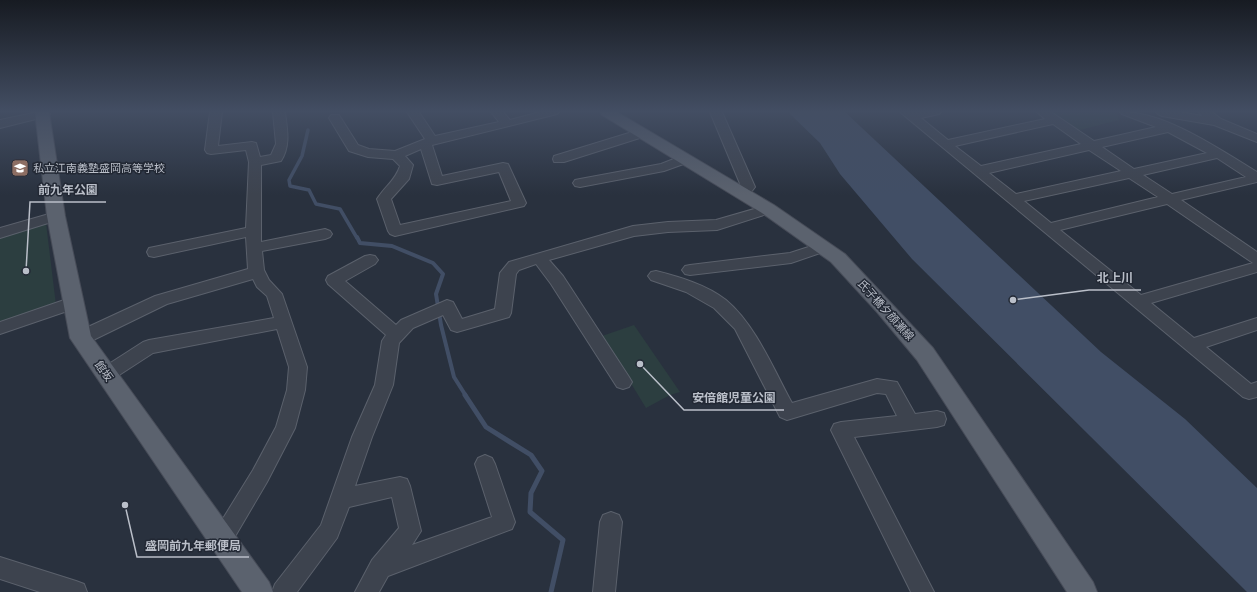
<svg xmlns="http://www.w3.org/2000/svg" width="1257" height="592" viewBox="0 0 1257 592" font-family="Barlow,'Noto Sans JP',sans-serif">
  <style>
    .green { fill: #2c3e40 }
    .water { fill: #414e65 }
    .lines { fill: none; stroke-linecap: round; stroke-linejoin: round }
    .stream-far2 { stroke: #414e65; stroke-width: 3.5 }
    .stream-far1 { stroke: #414e65; stroke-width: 4 }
    .stream { stroke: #414e65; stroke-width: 5 }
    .minor-casing { stroke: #5b616c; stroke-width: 2 }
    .major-casing { stroke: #474c58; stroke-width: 2 }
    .minor { fill: #3d434e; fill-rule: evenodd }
    .major { fill: #5b626e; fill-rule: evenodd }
    .labels { text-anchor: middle; stroke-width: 3; stroke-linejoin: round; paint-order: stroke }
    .poi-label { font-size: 11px; fill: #babfc9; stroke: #222834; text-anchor: start }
    .street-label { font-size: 11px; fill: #babfc9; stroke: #222834 }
    .leader { fill: none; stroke: #babfc9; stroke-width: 1.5 }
    .callout-dot { fill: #babfc9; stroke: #222834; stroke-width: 1.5 }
    .callout-label { font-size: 12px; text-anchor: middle; font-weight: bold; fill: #babfc9; stroke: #222834; stroke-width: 3; stroke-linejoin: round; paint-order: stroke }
  </style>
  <rect width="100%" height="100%" fill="#29313e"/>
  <path class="green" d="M1049 112H1114L1117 113 1119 120 1076 131Z
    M46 223 56 305 0 324V236Z
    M634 325 680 392 670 395 646 408 602 336Z"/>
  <path class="water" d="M788 112H845L1101 352 1185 419 1257 488V592H1247L912 259 840 174 820 143Z"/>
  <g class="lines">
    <path class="stream-far2" d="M308 130 302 156 289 180 290 186 309 190 316 204 340 209 357 238"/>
    <path class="stream-far1" d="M357 237 360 243 392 246 433 263 443 274 436 294 441 325 454 377 466 396"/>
    <path class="stream" d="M465 395 486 427 531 455 542 471 531 493 530 512 563 540 551 592"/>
    <defs>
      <path id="minor" d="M38 112H48L50 114 48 116 0 128V120Z
        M210 112H222L218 146 252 142 256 143 260 157 271 155 276 144 273 112H285C287 129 291 145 281 161L261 165V242L325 229 330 231 332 234 330 237 325 239 262 251 264 270 269 280 282 294 307 367 305 390 295 428 267 482 230 545 222 548 214 545 211 538 253 470 276 427 287 390 289 367 277 329 153 353 113 379 107 381 101 379 98 374 101 369 143 342 149 340 274 318 267 296 257 287 253 279 167 304 87 343 81 344 75 343 73 338 75 333 155 296 248 269 246 237 154 257 149 256 147 252 149 248 154 247 246 228 249 162 246 150 211 154 207 153 205 150Z
        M407 112H419L435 136 499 122 491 112H503L510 120 540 112H559L557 114 432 145 442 176 503 163 508 164 526 203 524 206 395 236 390 234 388 231 377 199C386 185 395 181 400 166L393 159 368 157 349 151 329 118 331 115H339L358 145 369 149 395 151 425 139ZM421 149 432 184 437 185 499 172 511 201 400 225 391 199 409 179 413 165 405 156Z
        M710 112H722L755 187C750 194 746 198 737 196L735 193 741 186Z
        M900 112H941L939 114 921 118 948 140 1045 119 1037 112H1051L1094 141 1156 127 1122 114 1120 112C1163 110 1221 150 1257 172V182L1181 200 1257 252V272L1151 303 1194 338 1257 318V330L1206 347 1251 384 1257 382V397L1249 399 1243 397ZM1053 124 1081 144 981 166 955 146ZM1168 132 1207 153 1134 169 1102 147ZM1089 150 1121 171 1016 194 989 173ZM1217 158 1246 177 1172 194 1143 175ZM1129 178 1158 197 1051 223 1024 201ZM1167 204 1253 263 1141 295 1060 230Z
        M1156 112H1181L1202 116 1199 112H1212L1221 119 1257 134V142L1214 125 1162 116 1158 114Z
        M642 129 646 130 648 133 646 136 564 162H554L553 159 554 156Z
        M684 155 689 156 690 159 689 162 664 171 580 187 575 186 573 183 575 180 580 179 661 164Z
        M768 205 773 206 775 209 773 212 717 230 668 232 634 236 549 260 563 276 629 377 632 382 629 387 623 389 617 387 551 284 536 264 519 270 516 274 511 313 509 317 457 332 451 330 443 315 413 328 399 343 393 385 372 437 355 486 400 477 407 479 410 486 421 531 412 545 492 517 475 464 478 458 485 455 492 458 495 464 515 522 512 529 388 576 379 592H355L372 560 399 528 392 497 349 507 337 538 297 592H272L275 584 321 525 352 437 375 385 382 341 386 335 328 284 326 280 328 276 365 256 370 255 375 256 378 260 375 264 345 281 396 325 401 320 447 300 453 302 462 319 495 309 500 273 509 262 633 226 668 222 716 220Z
        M56 212 61 213 63 216 61 219 0 238V228Z
        M824 242 829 244 831 247 829 250 791 263 690 275 685 274 682 270 685 266 690 265 790 253Z
        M656 271C680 277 707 285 726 300 755 324 774 370 792 403L877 379 897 382 915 414 937 411 944 413 946 419 944 425 937 427 854 437 934 592H911L831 430 834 424 841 422 897 416 886 394 877 393 787 420 780 417 735 329 714 308 686 292 651 280 648 276 651 272Z
        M73 297 79 299 81 303 79 307 0 334V322Z
        M611 512 619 515 622 522 615 592H593L600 522 603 515Z
        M0 557 76 581 84 584 87 592H40L0 579Z"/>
      <path id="major" d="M35 112H49L65 216 91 336 269 582 273 592H242L70 338 47 216Z
        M600 112H617L774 205 845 254 933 348 1093 582 1097 592H1067L917 360 877 312 831 262 762 213 602 115Z"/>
    </defs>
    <use href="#minor" class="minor-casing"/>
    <use href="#major" class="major-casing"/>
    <use href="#minor" class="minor"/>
    <use href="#major" class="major"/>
  </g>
  <linearGradient id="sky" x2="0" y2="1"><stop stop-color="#171b22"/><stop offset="0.57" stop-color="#434e63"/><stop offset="1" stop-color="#434e63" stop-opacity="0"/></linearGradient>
  <rect width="1257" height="195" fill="url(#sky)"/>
  <defs>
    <symbol id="school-square" viewBox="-11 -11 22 22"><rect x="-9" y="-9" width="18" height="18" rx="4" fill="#8d6e63" stroke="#222834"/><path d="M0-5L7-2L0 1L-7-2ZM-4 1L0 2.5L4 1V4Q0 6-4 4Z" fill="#fff"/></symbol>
  </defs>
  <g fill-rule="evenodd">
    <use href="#school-square" x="10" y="158" width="20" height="20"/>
  </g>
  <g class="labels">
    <g class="poi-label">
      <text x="33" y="172">私立江南義塾盛岡高等学校</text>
    </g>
    <g class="street-label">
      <text transform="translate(886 310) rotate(48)" y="4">氏子橋夕顔瀬線</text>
      <text transform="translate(104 371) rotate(54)" y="4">館坂</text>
    </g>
  </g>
  <path class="leader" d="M26 271L30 202H106M1013 300L1089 290H1141M640 364L684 410H784M125 505L137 557H249"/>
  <g class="callout-dot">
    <circle cx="26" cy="271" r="4"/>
    <circle cx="1013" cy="300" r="4"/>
    <circle cx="640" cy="364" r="4"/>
    <circle cx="125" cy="505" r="4"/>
  </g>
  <g class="callout-label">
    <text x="68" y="194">前九年公園</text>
    <text x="1115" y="282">北上川</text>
    <text x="734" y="402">安倍館児童公園</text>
    <text x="193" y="550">盛岡前九年郵便局</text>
  </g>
</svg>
